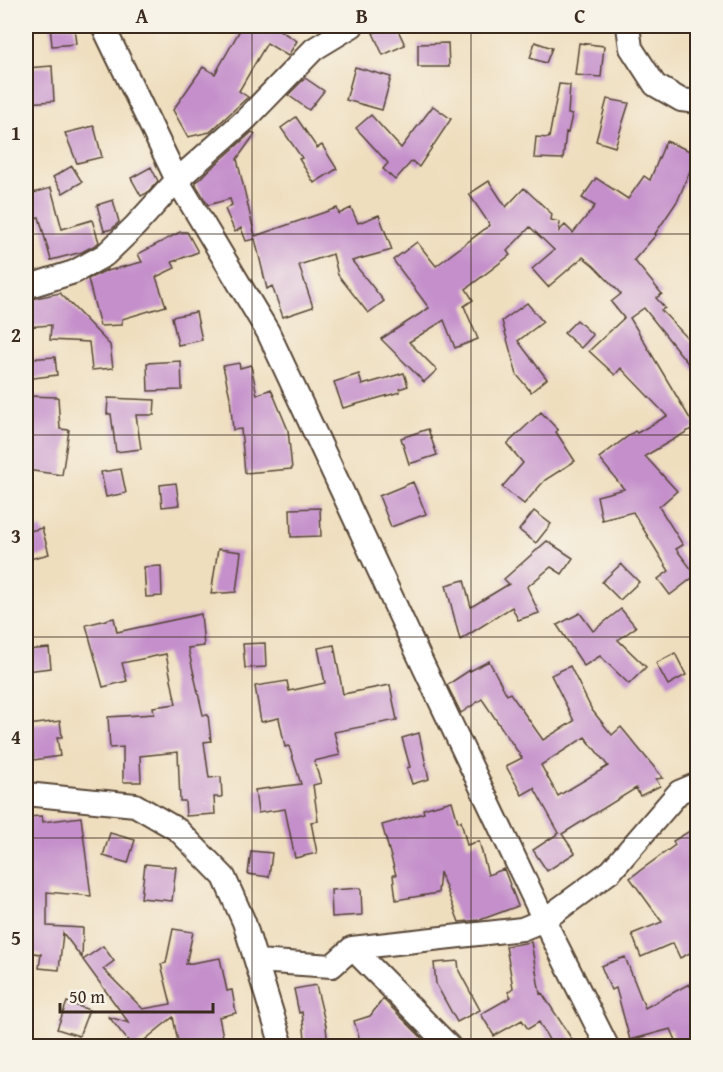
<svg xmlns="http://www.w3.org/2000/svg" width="723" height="1072" viewBox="0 0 723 1072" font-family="'Gentium Book Plus',serif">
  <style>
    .building { fill: #c48fcb; fill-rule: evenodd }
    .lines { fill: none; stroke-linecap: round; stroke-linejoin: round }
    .minor-casing { stroke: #564536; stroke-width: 26 }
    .minor { stroke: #fff; stroke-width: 22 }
    .grid { fill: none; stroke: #3b2a1e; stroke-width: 1.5; stroke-opacity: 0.55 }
    .neatline { fill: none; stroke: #3b2a1e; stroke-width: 2 }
    .grid-label { font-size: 20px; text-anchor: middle; font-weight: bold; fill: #3b2a1e }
  </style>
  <rect width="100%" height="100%" fill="#f7f3e8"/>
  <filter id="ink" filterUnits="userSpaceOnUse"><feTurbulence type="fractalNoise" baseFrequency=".0167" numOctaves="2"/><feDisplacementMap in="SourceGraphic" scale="12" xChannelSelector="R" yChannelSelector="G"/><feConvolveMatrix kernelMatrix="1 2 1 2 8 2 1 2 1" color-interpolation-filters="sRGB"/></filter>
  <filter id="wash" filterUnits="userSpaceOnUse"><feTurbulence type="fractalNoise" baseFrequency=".008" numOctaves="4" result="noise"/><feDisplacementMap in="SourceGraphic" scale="24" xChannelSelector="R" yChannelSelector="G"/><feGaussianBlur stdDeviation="1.35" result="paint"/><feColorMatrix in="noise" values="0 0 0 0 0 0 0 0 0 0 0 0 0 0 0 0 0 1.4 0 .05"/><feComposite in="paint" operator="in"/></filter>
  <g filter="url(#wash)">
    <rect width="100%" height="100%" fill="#efdebe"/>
    <g id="blocks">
      <path class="building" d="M50 26H74L76 44 52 46Z
        M237 26H277L276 28 297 41 288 56 267 43 239 91 248 97 210 132 188 137 173 110 203 67 215 74 241 28Z
        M389 26H396L405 45 383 55 373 33Z
        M535 42 552 48 546 63 530 58Z
        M448 43 449 67H418V44Z
        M579 43 604 46 601 77 575 75Z
        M52 66 54 101 27 103 26 68Z
        M355 67 391 77 382 110 346 100Z
        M305 78 324 91 309 110 288 95Z
        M559 84 570 85 568 114 572 115 568 133 566 132 563 159 534 158 536 137 549 138Z
        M607 99 629 103 615 147 596 141Z
        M433 106 451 119 419 167 412 161 395 180 383 169 388 163 356 128 371 115 401 148Z
        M296 117 317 148 322 145 337 169 314 183 299 159 302 158 281 128Z
        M94 126 102 157 77 163 65 133Z
        M252 132 255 134 237 159 255 236 337 208 339 214 351 208 358 223 379 215 392 250 352 261 384 301 368 313 338 275 333 254 299 265 313 307 283 317 272 286 267 289 255 239 246 241 241 228 235 232 225 209 232 205 230 199 208 205 196 185V182Z
        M666 141 697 154 678 200 655 234 656 235 634 260 662 294 656 298 665 308 661 310 698 349V376L644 308 630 318 695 427 645 456 677 491 659 507 683 545 676 549 696 575 670 595 658 579 669 571 633 512 602 520 597 496 624 489 599 458 635 431 637 433 667 416 621 368 615 375 589 351 624 318 611 302 621 294 594 266 583 257 548 287 532 269 554 250 530 227 507 251 510 255 466 289 473 300 464 306 478 339 455 348 444 320 409 342 437 370 424 382 381 339 429 308 393 260 417 242 436 266 490 225 469 194 489 181 506 207 524 188 552 214 551 220 560 222 559 231 565 225 573 233 595 206 582 198 596 178 628 199 644 176 650 180Z
        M72 166 82 182 63 193 53 177Z
        M151 167 158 181 147 193 141 196 131 178Z
        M51 188 62 229 92 220 99 242 97 244 82 252 51 260 39 217 30 219 26 199V195Z
        M113 200 119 222 112 229 104 231 97 205Z
        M180 232H187L198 252 172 262 175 268 156 277 166 306 122 319V325L100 326 88 279 107 270V271L142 262 138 254Z
        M60 293 110 345 113 368 92 370 89 342 50 340 51 325 26 327V300Z
        M527 303 543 322 518 341 547 379 531 392 517 375 502 321Z
        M196 312 202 340 178 345 172 317Z
        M577 320 593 335 581 348 564 333Z
        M55 357 57 375 26 379V359Z
        M181 361 182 390 148 391 147 363Z
        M239 363 240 368 251 365 257 395 271 389 288 430 292 469 245 473 241 429 233 430 230 397 223 366Z
        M404 373 408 386 399 389 400 392 343 408 334 382 359 374 362 385Z
        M26 396 58 397 60 429 69 430 62 475 26 470V424H27Z
        M108 398 155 400 154 415H136L141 449 116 452 111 414H107Z
        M541 412 558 430 556 432 575 461 545 480 524 504 502 487 523 463 507 444Z
        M428 429 437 455 409 464 401 438Z
        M121 469 126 493 106 497 101 472Z
        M413 482 426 514 391 527 379 496Z
        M176 483 179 505 162 507 160 485Z
        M320 508 321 536 291 537 290 509Z
        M534 511 551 524 536 543 519 530Z
        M42 528 49 554 26 560V532Z
        M547 541 573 558 562 574 551 567 527 587 539 613 518 620 512 607 460 640 446 585 464 580 471 607 509 584 504 579Z
        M218 549 241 552 236 592 211 594Z
        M621 564 639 582 620 600 602 582Z
        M161 566 162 596 146 597 144 567Z
        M621 609 636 627 618 640 646 667 629 684 600 656 584 666 557 625 580 613 593 631Z
        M201 614 204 646 188 648 203 715H208L211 741 204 742 209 778 221 777 222 797H214L215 814 186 816 185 801H180L178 752 140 756 141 782H123V747L110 748 108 717 154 714 153 707 176 704 166 654 122 663 127 681 103 687 86 625 114 618 117 632Z
        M265 643 266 667 245 668 243 644Z
        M334 645 343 694 390 685 397 720 334 732 340 755 314 761 321 783 313 785 318 821 311 822 317 853 295 858 285 809 258 813 255 790 301 784 289 746 285 747 279 718 261 722 255 686 287 681 289 691 325 683 318 648Z
        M49 648 51 668 26 671V650Z
        M675 653 686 675 668 685 656 663Z
        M489 661 507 695 510 693 543 740 574 721 551 675 570 666 592 710 612 735 621 727 663 778 656 779 660 786 640 796 636 788 562 834 575 853 547 871 533 850 559 833 534 788 522 795 506 766 522 758 482 699 461 713 447 685 470 670V671ZM585 737 608 766 558 796 541 765Z
        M60 721 62 737H57L60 756 34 760 28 725Z
        M419 733 429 779 412 784 407 768 410 767 402 738Z
        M452 801 458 822 461 821 467 845 479 841 488 875 504 869 518 906 480 920 459 922 440 872 438 893 396 900 393 875H396L382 825 424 813 423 809Z
        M42 816 43 822 81 817 91 896 47 892V926L83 928 82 958 63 933 59 970 39 968 41 954 26 952V817Z
        M698 826V949L680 958 673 943 641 957 632 934 662 922 630 878 675 845 673 841Z
        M110 833 135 840 128 863 103 856Z
        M251 851 272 853 269 877 248 874Z
        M145 864 176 867 172 901 141 898Z
        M361 888 362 915 332 917 331 890Z
        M173 929 193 932 186 964 220 958 227 991 232 990 236 1013 219 1017 225 1047H179L173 1017 136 1047H133L109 1017 129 1023 83 960 103 946 114 961 103 969 143 1009 171 1004 161 964 166 963Z
        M531 942 540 994 542 993 577 1047H553L539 1022 528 1029 522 1020 494 1036 481 1014 511 997 508 992 513 988 506 946Z
        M625 957 645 1008 689 984 698 999V1047H679L671 1029 630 1040 616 988 611 990 601 966Z
        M458 961 459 971 480 1010 457 1022 436 984 434 963Z
        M316 985 326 1026 328 1047H306L302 1012 299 1013 294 989Z
        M383 999 420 1036 427 1047H362L354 1021 370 1016Z
        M67 1002 89 1010 79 1036 57 1029Z"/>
    </g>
  </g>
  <g filter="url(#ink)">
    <use href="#blocks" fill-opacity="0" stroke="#564536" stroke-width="1.5"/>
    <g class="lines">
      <defs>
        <path id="minor" d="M103 26 177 180 268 332 424 667 544 920 607 1046
          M628 26 631 48 655 85 681 100 698 102
          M26 287 74 272 105 255 135 226 177 180 246 119 314 49 352 26
          M26 794 135 805 178 830 224 877 244 922 282 1046
          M352 948 449 1046
          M257 961 332 966 352 948 522 929 544 920 611 871 679 792 698 784"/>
      </defs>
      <use href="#minor" class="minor-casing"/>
      <use href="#minor" class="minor"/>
    </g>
  </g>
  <path class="grid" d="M252 26V1046M471 26V1046M26 234H698M26 435H698M26 637H698M26 838H698"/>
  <rect width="723" height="1072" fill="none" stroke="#f7f3e8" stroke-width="66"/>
  <path d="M60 1003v9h153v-9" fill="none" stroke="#3b2a1e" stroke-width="3"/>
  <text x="69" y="1003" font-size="18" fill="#3b2a1e" stroke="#f7f3e8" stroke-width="4.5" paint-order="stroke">50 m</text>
  <rect x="33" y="33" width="657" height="1006" class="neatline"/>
  <g class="grid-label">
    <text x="142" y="23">A</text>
    <text x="362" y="23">B</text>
    <text x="580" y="23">C</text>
    <text x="16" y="140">1</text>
    <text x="16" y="342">2</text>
    <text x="16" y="543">3</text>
    <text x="16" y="744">4</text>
    <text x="16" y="945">5</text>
  </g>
</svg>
